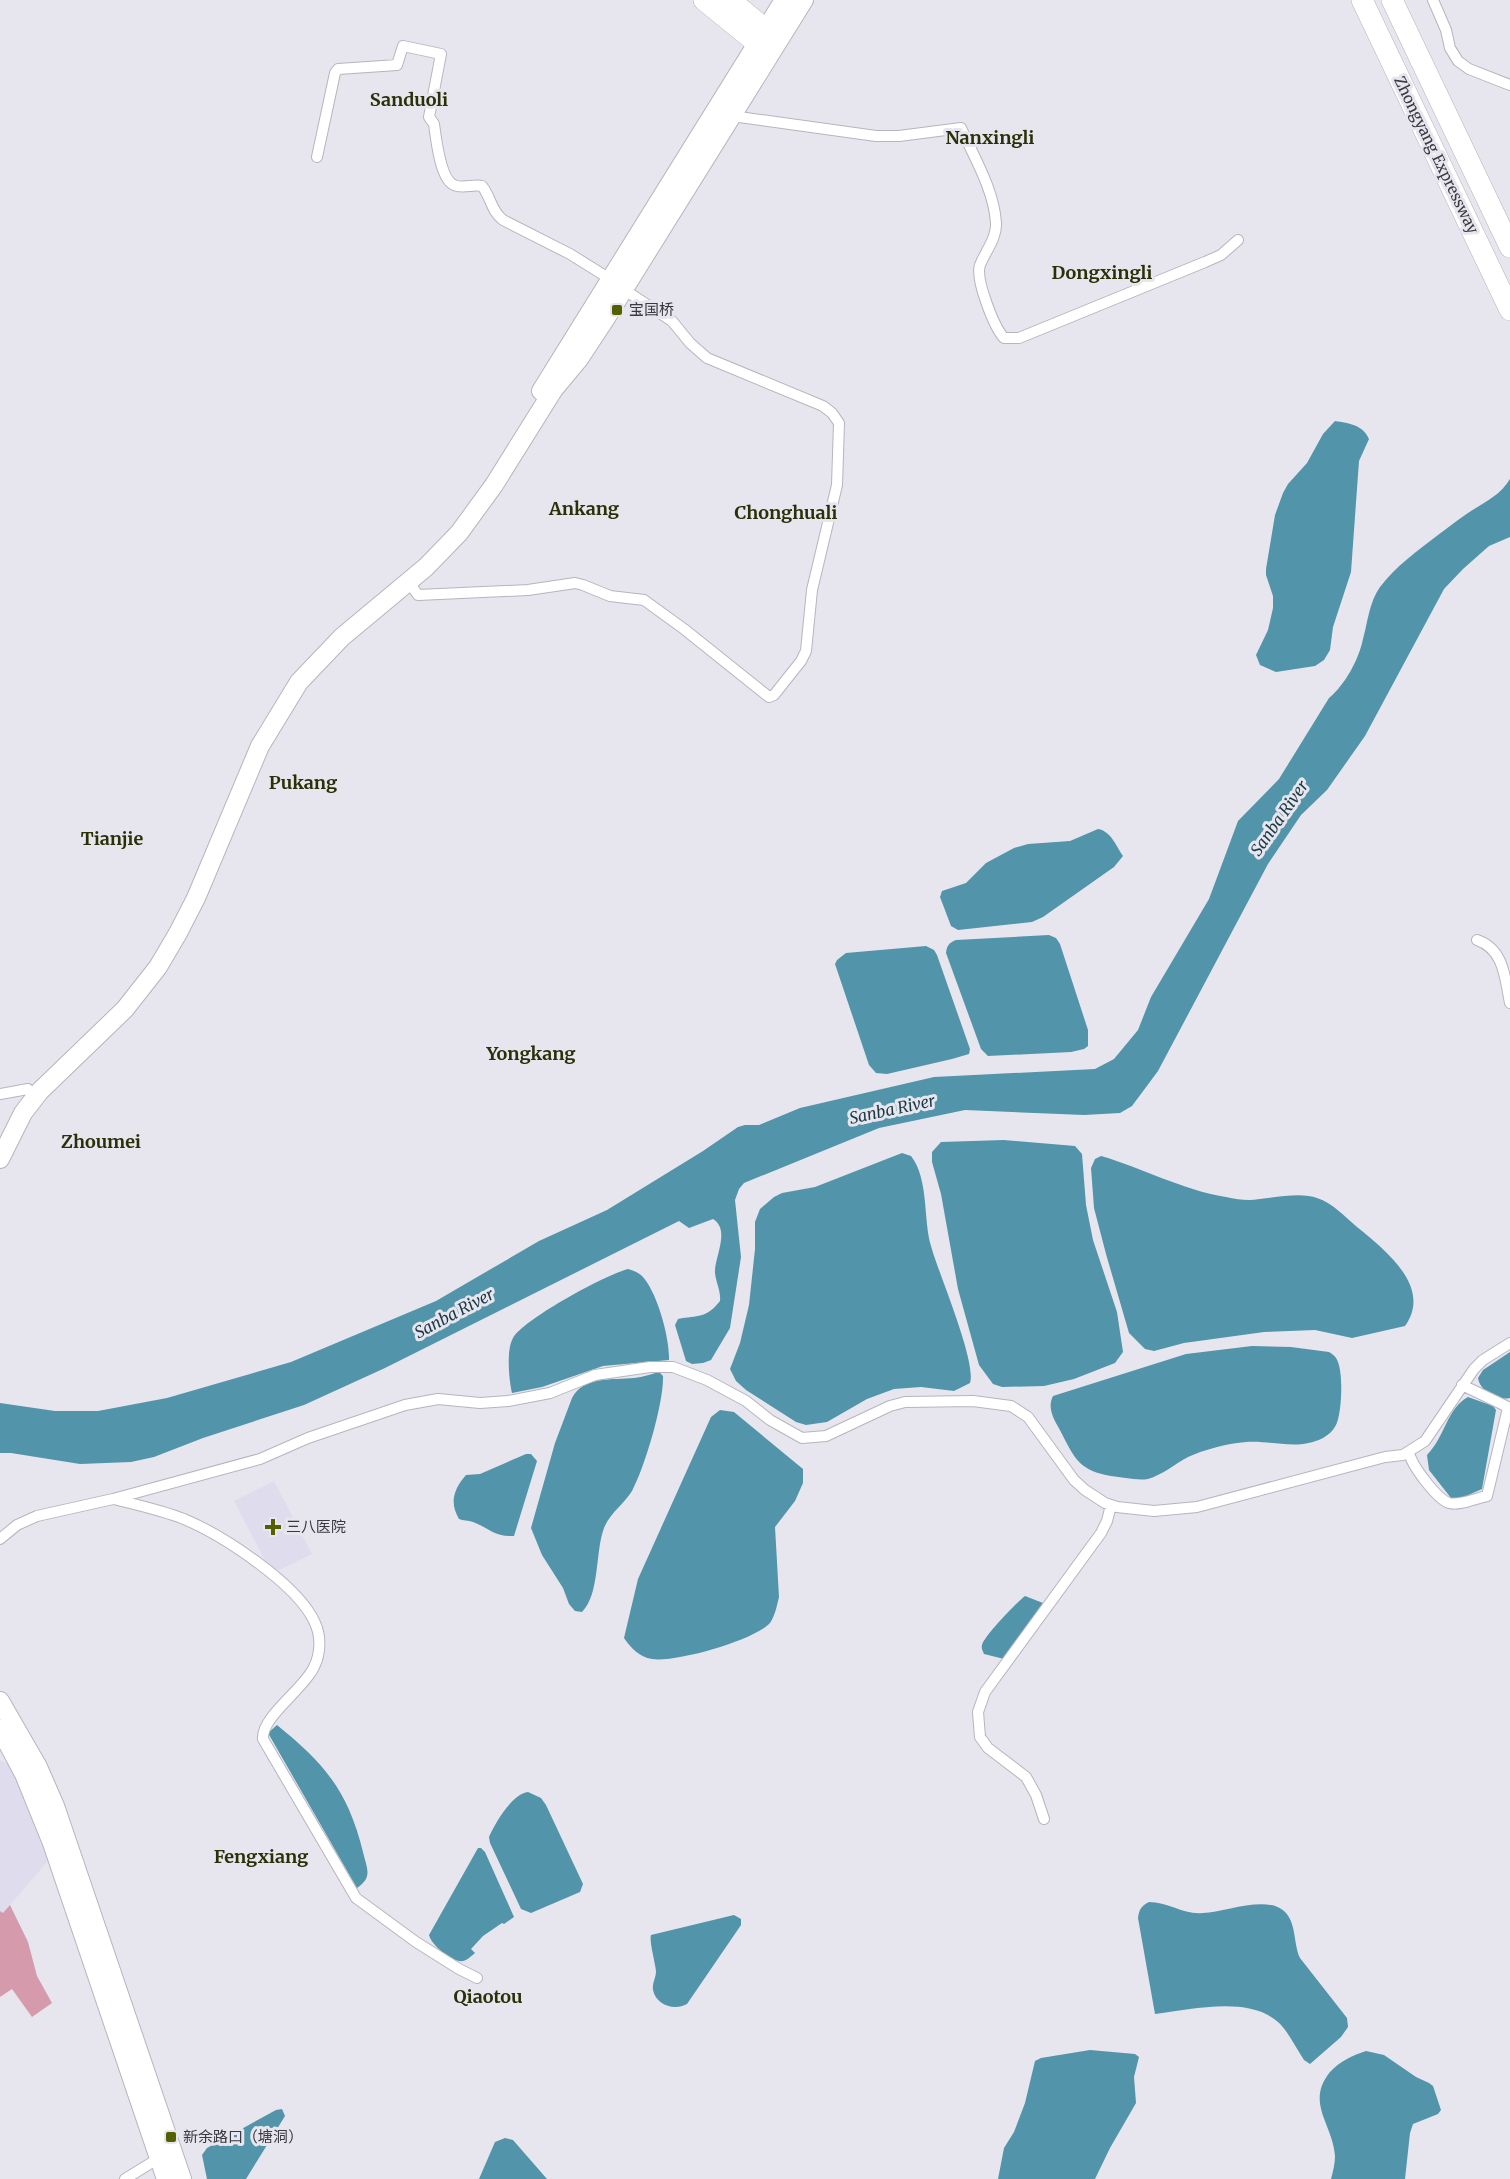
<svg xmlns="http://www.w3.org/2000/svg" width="1510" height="2179" viewBox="0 0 1510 2179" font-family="Merriweather,'Noto Sans SC',serif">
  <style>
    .built { fill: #dedced }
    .forest { fill: #d59aac }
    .water { fill: #5294aa }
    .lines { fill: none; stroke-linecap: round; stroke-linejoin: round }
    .street-casing { stroke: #b6b5be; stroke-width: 12 }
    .primary-casing { stroke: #b6b5be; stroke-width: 20 }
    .highway-casing { stroke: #b6b5be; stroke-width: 22 }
    .street { stroke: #fff; stroke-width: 10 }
    .primary { stroke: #fff; stroke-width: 18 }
    .highway { stroke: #fff; stroke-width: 21 }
    .poi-dot { fill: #546000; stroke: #e7e6ef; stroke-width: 2 }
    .labels { text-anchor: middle; stroke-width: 6; stroke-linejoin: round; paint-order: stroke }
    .street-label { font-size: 15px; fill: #3a393d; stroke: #e7e6ef }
    .poi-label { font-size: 15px; fill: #3a393d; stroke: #e7e6ef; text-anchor: start }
    .water-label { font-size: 16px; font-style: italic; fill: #193944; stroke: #e7e6ef }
    .quarter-label { font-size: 18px; font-weight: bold; fill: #2a3008; stroke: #e7e6ef }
  </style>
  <rect width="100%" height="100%" fill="#e7e6ef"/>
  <path class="built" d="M274 1481 312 1554 279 1570 269 1568 234 1501Z
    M0 1760 13 1767 48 1861 3 1913 0 1911Z"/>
  <path class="forest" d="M10 1905 28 1942 37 1976 52 2003 32 2017 12 1989 0 1997V1911L3 1913Z"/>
  <path class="water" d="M1335 421C1349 423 1363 425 1369 439L1359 461 1351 572 1333 627 1330 650 1324 660 1315 666 1276 672 1260 665 1256 655 1268 630 1273 608V596L1266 575V569L1275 515 1283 493 1288 484 1307 463 1323 434Z
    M1510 479V537L1489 546 1463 569 1444 589 1365 736 1327 790 1301 815 1268 864 1158 1071 1132 1106 1120 1113 1084 1115 965 1110 879 1128 744 1183 739 1189 735 1200 741 1257 730 1328 711 1360 703 1363 692 1364 686 1361 675 1325 678 1319C698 1315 706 1319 720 1301 721 1291 716 1283 715 1273 714 1258 731 1230 713 1219L689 1228 679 1221 385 1368 304 1405 203 1438 154 1457 131 1462 80 1464 11 1453H0V1403L55 1411H98L167 1398 291 1362 436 1301 539 1241 607 1210 703 1151 738 1127 745 1125H759L800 1108 934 1077 1095 1069 1114 1059 1138 1030 1151 997 1209 899 1238 821 1279 779 1329 698C1345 685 1359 659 1363 639 1368 621 1369 603 1380 587 1396 566 1417 551 1438 535 1448 528 1457 520 1468 513 1484 502 1500 496 1510 479Z
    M1098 829C1111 831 1116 846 1123 856L1114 867 1043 917 1032 922 958 930 951 926 940 897 942 891 966 883 986 863 1014 848 1028 844 1070 841Z
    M1049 935 1056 938 1060 944 1088 1030V1046L1084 1049 1071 1052 988 1056 981 1049 946 953C947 945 949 943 956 940Z
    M926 946 934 950 937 955 970 1049 969 1054 952 1059 887 1074 876 1073 869 1065 835 964 837 960 846 953Z
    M1004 1140 1075 1146 1082 1154 1086 1205 1093 1240 1117 1312 1123 1352 1115 1363 1074 1379 1044 1386 1002 1387 993 1384 979 1365 958 1289 941 1194 932 1162V1152L941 1142Z
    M902 1153 911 1156C929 1179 923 1219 931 1246 938 1272 977 1362 970 1383L954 1391 921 1387 894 1389 867 1399 827 1422 806 1425 796 1422 746 1390 736 1381 730 1369 740 1343 749 1305 755 1249V1222L760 1209 774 1197 782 1193 815 1187Z
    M1101 1156C1143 1168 1182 1190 1226 1197 1234 1199 1242 1200 1249 1200 1268 1199 1300 1191 1317 1198 1333 1203 1345 1217 1357 1227 1385 1250 1433 1287 1405 1326L1352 1338 1315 1330 1264 1332 1184 1343 1154 1351 1145 1349 1129 1333 1106 1254 1094 1208 1091 1168 1095 1159Z
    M628 1269C632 1270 637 1272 641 1275 657 1290 670 1339 669 1360L603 1366 542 1387 512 1393C509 1380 506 1350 513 1338 524 1319 605 1275 628 1269Z
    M1252 1346 1291 1347 1329 1352C1332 1354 1334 1355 1336 1358 1344 1369 1342 1413 1336 1425 1333 1431 1328 1435 1323 1438 1298 1451 1271 1440 1246 1442 1229 1443 1203 1450 1188 1457 1175 1464 1162 1475 1148 1479 1136 1481 1123 1477 1111 1476 1081 1471 1075 1460 1062 1434 1056 1422 1046 1410 1053 1396L1186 1354Z
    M1510 1352V1398C1497 1401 1480 1391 1478 1378L1483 1370Z
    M659 1372 663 1376C664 1402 645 1467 632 1491 624 1504 610 1513 604 1528 595 1552 600 1594 582 1612L575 1611 569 1604 563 1588 542 1555 531 1528 555 1443 572 1398C583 1376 613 1380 634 1378 643 1377 651 1374 659 1372Z
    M1468 1397 1493 1406 1496 1410 1482 1489 1457 1500 1451 1498 1429 1470 1427 1455C1445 1437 1447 1408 1468 1397Z
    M720 1410 734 1412 803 1469V1483L795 1501 775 1527 779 1597C777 1605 775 1616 770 1623 755 1640 675 1663 652 1659 639 1657 631 1648 624 1638L638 1579 711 1417Z
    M526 1454H531L537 1461 514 1536C494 1537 489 1528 473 1522 468 1520 463 1521 459 1519 449 1502 454 1489 466 1475L480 1474Z
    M1025 1596 1043 1603 1004 1659 984 1654C983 1651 981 1649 982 1645 984 1636 1017 1602 1025 1596Z
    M277 1725C325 1764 348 1791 363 1852 367 1869 373 1877 357 1888L268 1733Z
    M528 1792 541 1798 546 1805 583 1884 580 1892 531 1913 521 1909 490 1843 489 1837C495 1823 512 1794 528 1792Z
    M478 1848H481L485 1852 514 1917 504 1924 502 1923 483 1936 471 1949 475 1953C471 1956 468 1960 463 1961 453 1963 431 1945 429 1935Z
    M1149 1902C1168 1902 1184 1915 1203 1913 1225 1912 1266 1895 1284 1911 1297 1923 1293 1943 1300 1958L1347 2018 1348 2027 1341 2037 1310 2064 1304 2060C1296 2048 1288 2031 1278 2022 1248 1995 1190 2010 1155 2014L1138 1918C1139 1910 1141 1906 1149 1902Z
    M734 1915 741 1919V1925L687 2004C674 2011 656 2005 653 1990 652 1983 656 1978 656 1971 655 1962 649 1941 651 1935Z
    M1090 2050 1135 2054 1139 2057 1134 2077 1136 2103 1110 2148 1095 2179H998L1004 2148 1014 2132 1025 2103 1035 2061 1041 2058Z
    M1366 2051 1384 2055 1416 2077 1429 2083 1433 2086 1441 2110 1438 2114 1413 2124 1410 2133 1405 2179H1331C1333 2171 1335 2164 1335 2156 1333 2124 1305 2103 1330 2072 1339 2062 1353 2055 1366 2051Z
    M282 2109 285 2116 246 2179H207L202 2155 207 2148 276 2110Z
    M505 2138 513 2140 547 2179H479L495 2142Z"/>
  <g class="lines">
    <defs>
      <path id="street" d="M1433 0 1446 30 1450 48 1458 61 1469 69 1510 85
        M732 116 876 136H899L961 128C974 157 994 190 996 223 997 238 985 252 980 265 975 279 994 327 1004 338H1019L1205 262 1221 255 1238 240
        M317 157 335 73 338 69 397 65 403 46 441 54 429 117 434 124C436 138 440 179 454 185 462 189 473 184 482 186 491 197 491 211 503 220L570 254 610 279
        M408 581 418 595 528 590 575 583 583 585 610 596 644 600 684 629 769 697 774 695 801 661 806 651 812 590 837 485 839 423 832 413 823 406 707 358 690 343 672 321 623 289
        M1477 940C1504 949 1505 978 1510 1003
        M0 1094 28 1089
        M1462 1385 1510 1408
        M1409 1452C1411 1465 1437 1499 1449 1503 1460 1506 1476 1498 1487 1496L1508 1408
        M114 1499C137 1505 161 1510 184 1519 222 1535 298 1584 315 1623 321 1636 321 1653 314 1667 304 1689 261 1717 263 1739L356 1898 416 1942 459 1969 477 1978
        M0 1539 17 1525 37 1516 113 1499 260 1459 308 1438 405 1405 438 1399 480 1403 508 1401 550 1393 595 1375 650 1367H673L707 1380 746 1401 770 1420 802 1438 826 1436 890 1406 905 1402 973 1401 1011 1406 1028 1417 1074 1480 1085 1490 1105 1503 1117 1507 1154 1511 1197 1507 1385 1457 1403 1455 1425 1441 1474 1369 1483 1360 1510 1343
        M1044 1819 1036 1795 1026 1777 988 1748 980 1737 978 1712 985 1692 1101 1533 1107 1521 1111 1505
        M125 2179 159 2158"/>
      <path id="primary" d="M541 391 784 0
        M0 1159 23 1113 40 1091 125 1009 158 967 178 933 196 898 260 746 299 682 342 637 426 567 459 533 494 485 554 389 579 359 606 318 804 0
        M0 1701 38 1767 55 1806 182 2179
        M0 1729 24 1774 52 1843 166 2179"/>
      <path id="highway" d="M704 0 757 43
        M730 0 765 29
        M1362 0 1510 310
        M1392 0 1510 247"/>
    </defs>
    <use href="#street" class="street-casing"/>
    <use href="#primary" class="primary-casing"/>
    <use href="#highway" class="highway-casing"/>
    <use href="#street" class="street"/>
    <use href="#primary" class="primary"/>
    <use href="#highway" class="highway"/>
  </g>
  <g class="poi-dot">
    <rect x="611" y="304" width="12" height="12" rx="3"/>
    <path d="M270 1518h6v6h6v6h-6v6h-6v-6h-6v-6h6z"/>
    <rect x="165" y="2131" width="12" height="12" rx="3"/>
  </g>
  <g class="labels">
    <g class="street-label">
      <text transform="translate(1436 155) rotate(64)" y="5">Zhongyang Expressway</text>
    </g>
    <g class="poi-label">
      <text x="629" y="315">宝国桥</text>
      <text x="286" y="1532">三八医院</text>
      <text x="183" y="2142">新余路口（塘洞）</text>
    </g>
    <g class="water-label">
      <text transform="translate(1279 818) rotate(-55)" y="6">Sanba River</text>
      <text transform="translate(892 1109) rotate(-12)" y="6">Sanba River</text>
      <text transform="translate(454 1313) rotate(-28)" y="6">Sanba River</text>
    </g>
    <g class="quarter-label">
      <text x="409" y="106">Sanduoli</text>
      <text x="990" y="144">Nanxingli</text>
      <text x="1102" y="279">Dongxingli</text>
      <text x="584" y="515">Ankang</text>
      <text x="786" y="519">Chonghuali</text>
      <text x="303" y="789">Pukang</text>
      <text x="112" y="845">Tianjie</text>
      <text x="531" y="1060">Yongkang</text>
      <text x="101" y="1148">Zhoumei</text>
      <text x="261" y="1863">Fengxiang</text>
      <text x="488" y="2003">Qiaotou</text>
    </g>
  </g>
</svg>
